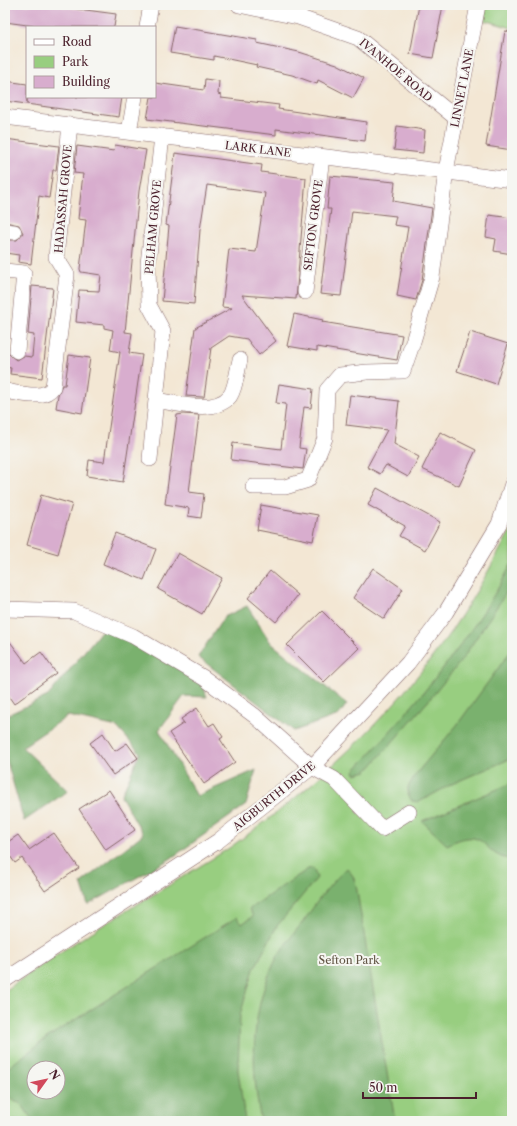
<svg xmlns="http://www.w3.org/2000/svg" width="517" height="1126" viewBox="0 0 517 1126" font-family="'Libre Caslon Text',serif">
  <style>
    .green { fill: #98ce80; stroke: #717656; fill-rule: evenodd }
    .forest { fill: #7ab16e; stroke: #62684c; fill-rule: evenodd }
    .building { fill: #d8adce }
    .lines { fill: none; stroke-linecap: round; stroke-linejoin: round }
    .minor-casing { stroke: #856566; stroke-width: 16 }
    .minor { stroke: #fff; stroke-width: 15 }
    .labels { text-anchor: middle; stroke-width: 4; stroke-linejoin: round; paint-order: stroke }
    .street-label { font-size: 11px; fill: #4a1f2b; stroke: #f6f6f2 }
    .park-label { font-size: 11px; fill: #615444; stroke: #f6f6f2 }
  </style>
  <rect width="100%" height="100%" fill="#f6f6f2"/>
  <filter id="ink" filterUnits="userSpaceOnUse"><feTurbulence type="fractalNoise" baseFrequency=".025" numOctaves="2"/><feDisplacementMap in="SourceGraphic" scale="8" xChannelSelector="R" yChannelSelector="G"/><feConvolveMatrix kernelMatrix="1 2 1 2 8 2 1 2 1" color-interpolation-filters="sRGB"/></filter>
  <filter id="wash" filterUnits="userSpaceOnUse"><feTurbulence type="fractalNoise" baseFrequency=".012" numOctaves="4" result="noise"/><feDisplacementMap in="SourceGraphic" scale="16" xChannelSelector="R" yChannelSelector="G"/><feGaussianBlur stdDeviation="0.9" result="paint"/><feColorMatrix in="noise" values="0 0 0 0 0 0 0 0 0 0 0 0 0 0 0 0 0 1.4 0 .05"/><feComposite in="paint" operator="in"/></filter>
  <g filter="url(#wash)">
    <rect width="100%" height="100%" fill="#f3e7d4"/>
    <path class="green" d="M487 5H512V28L483 20Z
      M512 528V1121H5V991C58 951 116 917 173 883 191 871 211 860 229 848 320 784 405 705 465 610 482 584 496 556 512 528ZM34 1068H58V1092H34Z"/>
    <path class="forest" d="M512 563V584L461 661 430 699 367 771 355 774 354 771C413 707 471 641 512 563Z
      M247 606 271 643 347 704 339 715 294 731 198 657 224 617Z
      M106 625 199 675 207 697 184 696 159 730 197 796 256 770 246 805 170 859 88 905 81 883 143 834 121 796 140 753 117 727 68 716 22 747 68 791 24 821 5 755V716L48 696Z
      M512 649V758L454 783 419 802 412 801 408 795V787L415 775 457 725Z
      M512 783V855L509 859C481 855 488 824 447 845L422 821Z
      M313 868 317 878 277 926 254 969 240 1015 238 1070 245 1121H33L22 1105 5 1094V1070L48 1037 237 917 242 924 253 916 249 909 308 869ZM34 1068H58V1092H34Z
      M347 868 353 876 356 885 395 1121H261C250 1066 250 1005 279 954 288 939 300 927 310 912 321 896 332 882 347 868Z"/>
    <g id="blocks">
      <path class="building" d="M5 5H63V7L116 14 114 27H42L5 22Z
        M419 5H443L433 58 410 54Z
        M175 26 257 40V43L299 52 337 64 364 78 353 98 318 80 317 84 292 75 256 67 257 65 214 56V60L170 53Z
        M505 31 512 32V114L509 126 512 127V150L486 146Z
        M205 79 219 81 218 94 221 95V98L279 105 278 109 367 122 365 141 276 129V135L147 119 151 97H155V83L204 90Z
        M5 81 27 84V104V97H122L119 117 5 101Z
        M397 126 425 130 423 153 394 150Z
        M5 139 59 146 56 170H53L49 198 39 196 31 264 18 262 19 255 5 253V240H17L23 233 19 225 5 222Z
        M115 145 146 150 139 191 125 332 132 333 129 353 142 355 123 482 87 476 89 460 104 462 120 352 110 350 113 330 104 328V325L76 322 79 290 99 291 101 275 81 272 80 269 86 220 78 219 83 174 74 173 77 146 114 151Z
        M175 153 262 165 261 172 306 178 296 299 242 295 276 341 259 355 247 339 229 336 211 348 204 397H202L186 396 195 328 232 308 222 307 229 249 256 252 265 193 207 185 200 230 194 304 162 301 169 226 166 225Z
        M330 176 395 182 393 201 432 208 422 280 416 300 397 296 408 227 394 225 396 216 352 211 341 296 320 294 331 209H327Z
        M489 215 512 218V254L494 251 496 239 486 237Z
        M32 286 53 288 42 378 10 374 11 368 5 367V354H9L16 360 24 356 32 357 34 335 28 334Z
        M294 314 323 320 322 322 402 335 397 360 317 347V351L287 346Z
        M470 332 508 344 496 384 457 371Z
        M69 355 90 358 82 413 56 408 58 395 62 385H65Z
        M279 384 313 389 311 408 304 407 299 448 306 449 303 469 231 460 233 443 281 449 286 404 276 403Z
        M350 395 399 401 394 444 419 457 408 477 386 465 380 474 367 467 387 430 346 425Z
        M183 414 199 415 189 492 204 494 201 518 188 516 189 508 165 504 177 415Z
        M440 432 476 450 459 486 422 469Z
        M377 488 440 522 425 550 399 536 405 526 368 505Z
        M41 495 72 504 58 554 27 545Z
        M261 505 318 515 313 541 257 530Z
        M115 533 156 549 144 580 103 564Z
        M178 553 222 578 202 614 158 589Z
        M373 568 403 589 384 619 353 598Z
        M270 571 298 595 276 622 248 598Z
        M322 611 359 648 324 682 287 645Z
        M5 635 26 663 41 652 56 673 14 704 5 691Z
        M197 708 209 726 214 723 223 737 220 739 235 762 204 784 169 733 184 723 181 719Z
        M103 733 115 751 127 743 138 758 113 775 90 743Z
        M109 790 135 830 106 850 79 809Z
        M54 833 79 868 45 891 22 858 15 863 5 849V844L18 835 29 850Z"/>
    </g>
  </g>
  <g filter="url(#ink)">
    <use href="#blocks" fill-opacity="0" stroke="#856566" stroke-width="1"/>
    <g class="lines">
      <defs>
        <path id="minor" d="M239 5 298 17 358 38 456 118
          M147 27 151 5
          M5 117 512 180
          M129 132 135 97
          M5 231 14 232
          M5 271 24 273 17 351
          M305 292 322 157
          M5 391C20 393 44 401 53 387L67 275 56 257 70 125
          M156 400C176 403 215 415 230 396 236 387 237 371 240 360
          M150 459 163 331 149 305 148 264 162 136
          M253 487H285L308 480 325 438 327 390 340 375 367 372 403 371 412 345 432 277 446 171 478 5
          M5 609 74 611 133 636 204 678 255 716 312 767 334 779 382 829 409 812
          M5 980 218 841 312 767 408 663 446 612 499 524 512 484"/>
      </defs>
      <use href="#minor" class="minor-casing"/>
      <use href="#minor" class="minor"/>
    </g>
  </g>
  <g class="labels">
    <g class="street-label">
      <text transform="translate(396 70) rotate(40)" y="4">IVANHOE ROAD</text>
      <text transform="translate(462 88) rotate(-79)" y="4">LINNET LANE</text>
      <text transform="translate(258 149) rotate(7)" y="4">LARK LANE</text>
      <text transform="translate(63 199) rotate(-85)" y="4">HADASSAH GROVE</text>
      <text transform="translate(313 225) rotate(-83)" y="4">SEFTON GROVE</text>
      <text transform="translate(153 227) rotate(-85)" y="4">PELHAM GROVE</text>
      <text transform="translate(274 796) rotate(-39)" y="4">AIGBURTH DRIVE</text>
    </g>
    <g class="park-label">
      <text x="349" y="964">Sefton Park</text>
    </g>
  </g>
  <rect width="517" height="1126" fill="none" stroke="#f6f6f2" stroke-width="20"/>
  <rect x="26" y="26" width="130" height="72" fill="#f6f6f2" stroke="#b1a0a2"/>
  <rect x="34" y="39" width="20" height="6" fill="#ffffff" stroke="#b1a0a2"/>
  <text x="62" y="46" font-size="12" fill="#4a1f2b">Road</text>
  <rect x="34" y="56" width="20" height="12" fill="#98ce80" stroke="#b1a0a2"/>
  <text x="62" y="66" font-size="12" fill="#4a1f2b">Park</text>
  <rect x="34" y="76" width="20" height="12" fill="#d8adce" stroke="#b1a0a2"/>
  <text x="62" y="86" font-size="12" fill="#4a1f2b">Building</text>
  <g transform="translate(46 1080) rotate(57)"><circle r="19" fill="#f6f6f2" stroke="#b1a0a2"/>
  <path d="M0-3L7 15L0 10L-7 15Z" fill="#d1495b"/>
  <text y="-6" font-size="11" font-weight="bold" text-anchor="middle" fill="#4a1f2b">N</text>
  </g>
  <path d="M363 1092v6h113v-6" fill="none" stroke="#4a1f2b" stroke-width="2"/>
  <text x="369" y="1092" font-size="12" fill="#4a1f2b" stroke="#f6f6f2" stroke-width="3" paint-order="stroke">50 m</text>
</svg>
